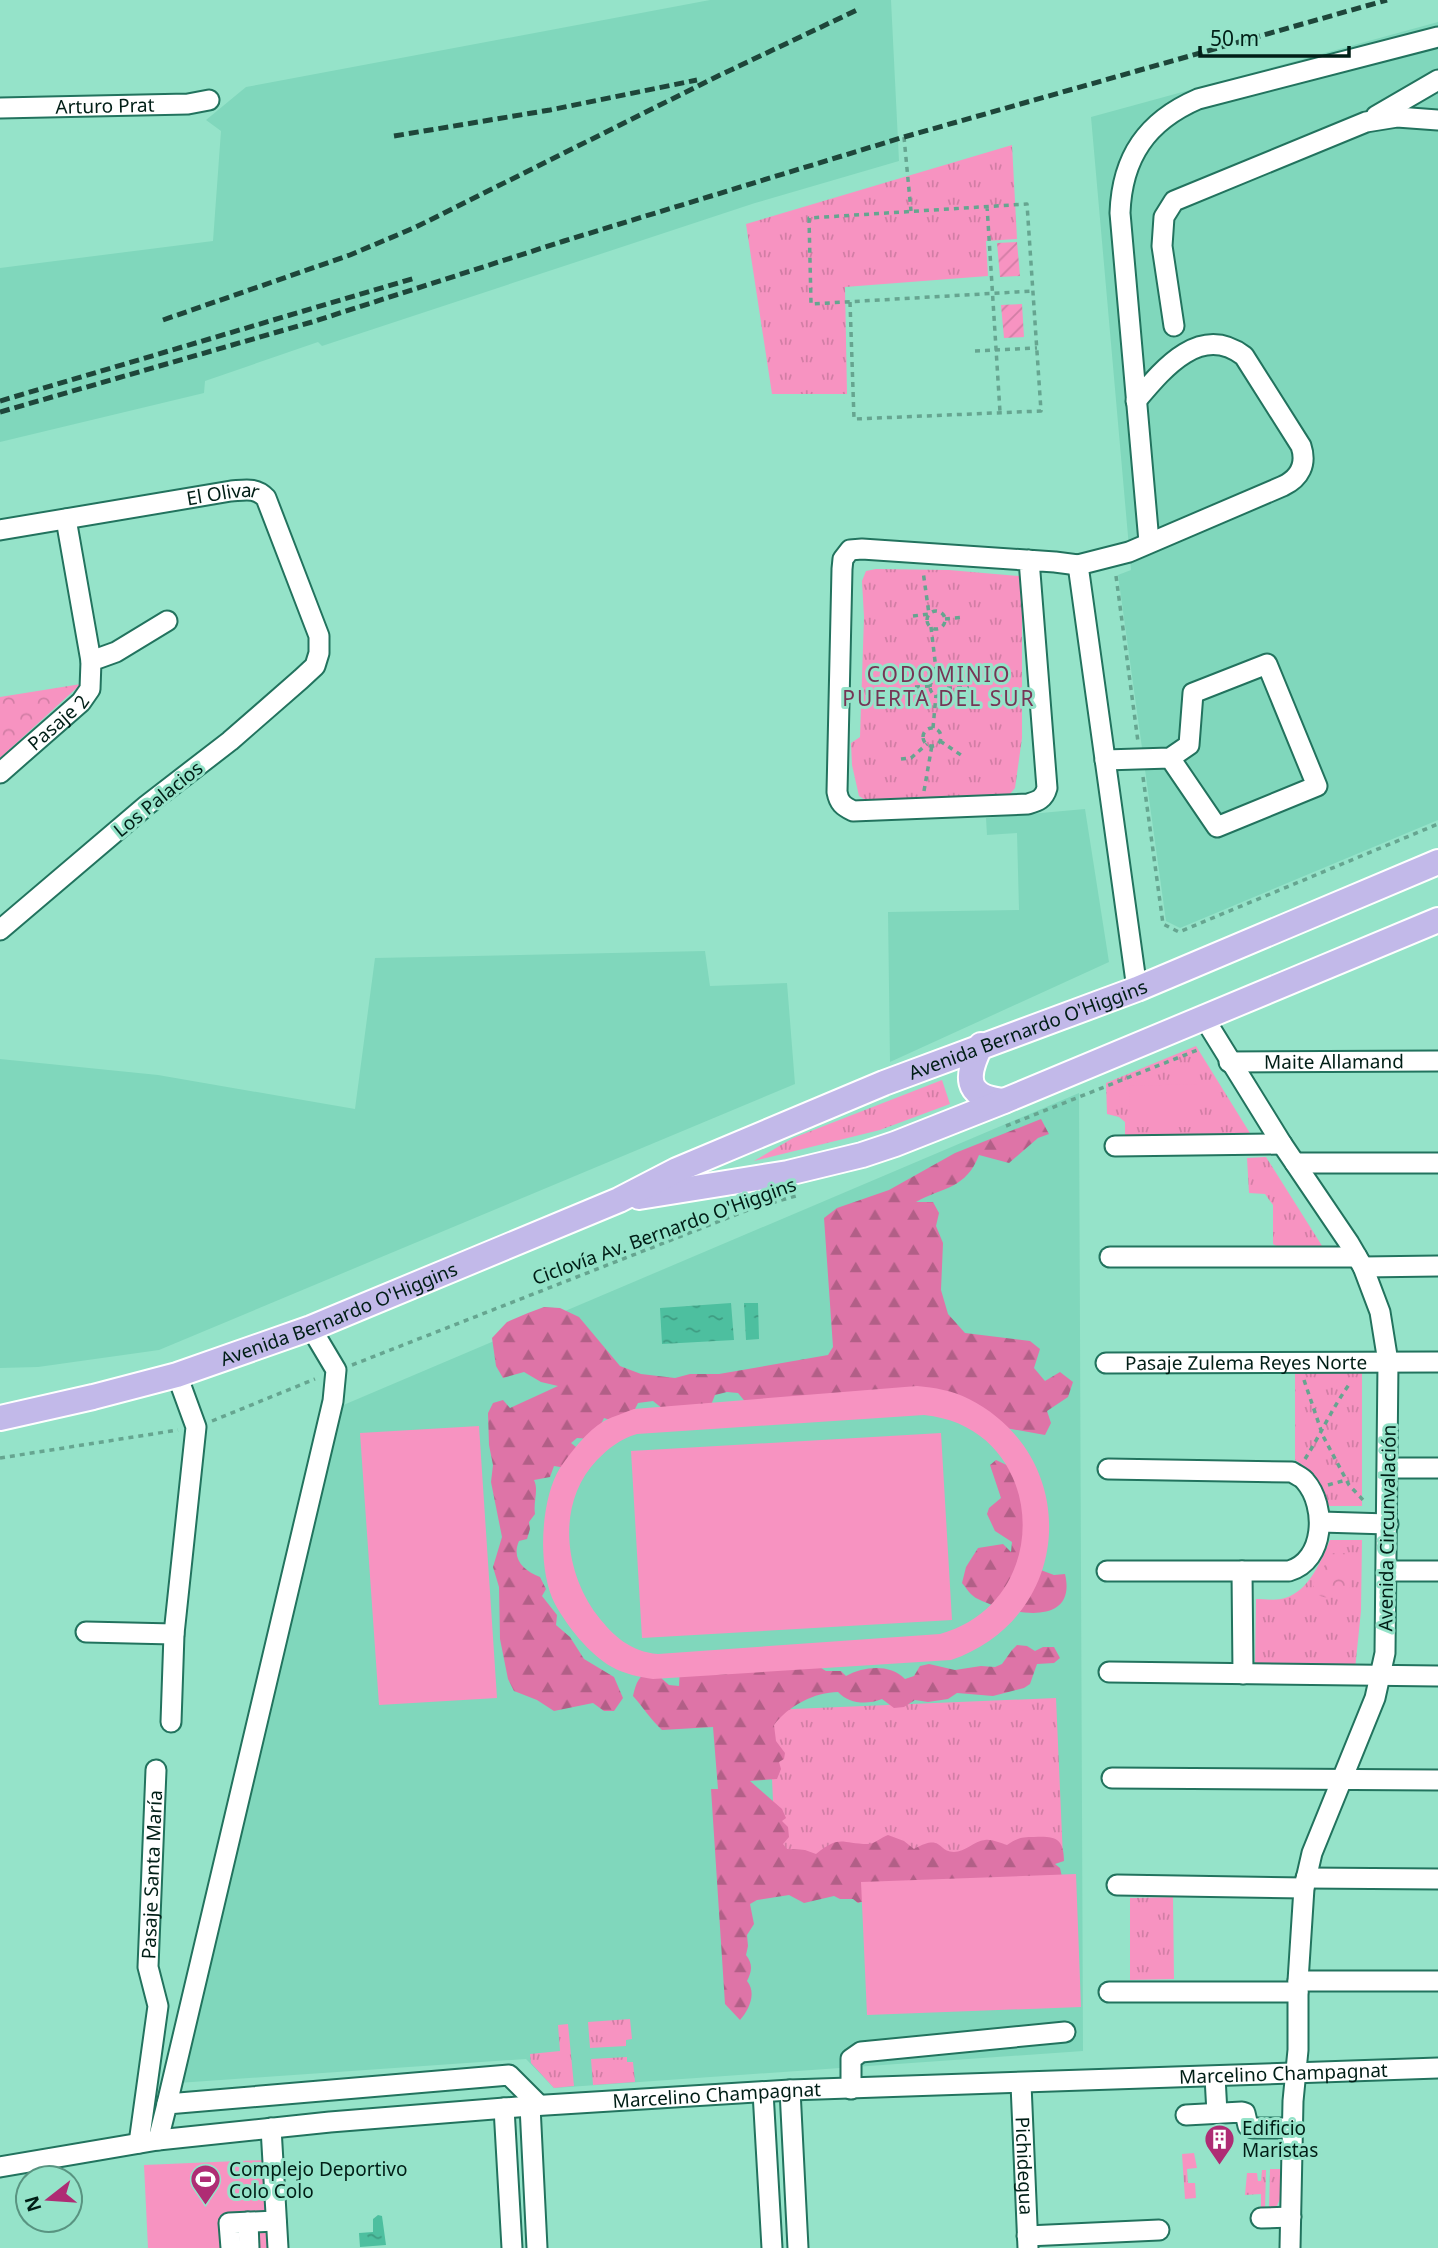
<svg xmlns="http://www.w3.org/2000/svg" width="1438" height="2248" viewBox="0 0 1438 2248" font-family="'Noto Sans',sans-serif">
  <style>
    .built { fill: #80d7bc }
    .grass { fill: url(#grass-tufts) }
    .forest { fill: url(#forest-firs) }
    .park { fill: url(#park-crowns) }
    .garden { fill: url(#garden-furrows) }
    .pitch { fill: #f793c1; fill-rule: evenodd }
    .water { fill: url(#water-ripples) }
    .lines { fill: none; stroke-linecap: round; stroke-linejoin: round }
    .minor-casing { stroke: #22735e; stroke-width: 23 }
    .major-casing { stroke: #fff; stroke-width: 28 }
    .path { stroke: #66a590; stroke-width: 3.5; stroke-dasharray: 5 5; stroke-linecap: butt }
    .minor { stroke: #fff; stroke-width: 19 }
    .major { stroke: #c2b9e9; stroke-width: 24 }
    .rail { stroke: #1e463a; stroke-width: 5; stroke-dasharray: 10 5; stroke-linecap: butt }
    .labels { text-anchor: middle; stroke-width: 6; stroke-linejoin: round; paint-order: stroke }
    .street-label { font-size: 19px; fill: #001e16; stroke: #95e3c9 }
    .poi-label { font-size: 19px; fill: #001e16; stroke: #95e3c9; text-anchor: start }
    .neighbourhood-label { font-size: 21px; letter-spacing: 2px; fill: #763555; stroke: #95e3c9 }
  </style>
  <defs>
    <pattern id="grass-tufts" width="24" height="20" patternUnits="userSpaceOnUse" patternTransform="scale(1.75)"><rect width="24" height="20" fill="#f793c1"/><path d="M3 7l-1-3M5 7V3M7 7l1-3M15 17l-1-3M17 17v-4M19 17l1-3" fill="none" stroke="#d27ea5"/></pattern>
    <pattern id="forest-firs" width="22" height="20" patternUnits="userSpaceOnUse" patternTransform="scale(1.75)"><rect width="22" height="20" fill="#de74a7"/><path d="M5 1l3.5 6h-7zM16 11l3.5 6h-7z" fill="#b25f87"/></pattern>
    <pattern id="park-crowns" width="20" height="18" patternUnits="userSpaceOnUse" patternTransform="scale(1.75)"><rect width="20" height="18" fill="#f793c1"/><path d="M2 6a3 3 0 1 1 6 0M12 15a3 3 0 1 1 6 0" fill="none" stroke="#d27ea5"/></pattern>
    <pattern id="garden-furrows" width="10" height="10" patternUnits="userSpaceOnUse" patternTransform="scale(1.75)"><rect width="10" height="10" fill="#f793c1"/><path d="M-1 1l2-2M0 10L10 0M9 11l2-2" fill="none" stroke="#d27ea5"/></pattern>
    <pattern id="water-ripples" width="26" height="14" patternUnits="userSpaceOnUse" patternTransform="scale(1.75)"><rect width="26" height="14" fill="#4dbf9f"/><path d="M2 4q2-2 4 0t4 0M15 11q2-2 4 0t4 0" fill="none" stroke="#3e9b81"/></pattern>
  </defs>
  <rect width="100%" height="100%" fill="#95e3c9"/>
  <path class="built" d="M710 0H891L899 161 755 203 322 346 318 342 205 381 204 393 0 442V268L213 241 221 131 206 120 246 87Z
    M1438 22V820L1180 928 1166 921 1118 575 1131 570 1091 117Z
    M1085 809 1109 962 890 1062 888 912 1019 910 1017 833 987 835 986 818Z
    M705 951 710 986 787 983 795 1084 159 1350 38 1367 0 1368V1059L158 1075 355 1109 375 958Z
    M1079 1093 1083 2051 554 2088 526 2059 178 2083 334 1409Z"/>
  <path class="grass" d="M1012 145 1017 239 986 241 988 276 845 287 847 394H772L746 224Z
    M876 569 949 570 1019 576 1022 583V738L1015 788 1010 794 999 799 867 801 859 796 852 765 851 743 860 737 864 617 862 581 866 571Z
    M1196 1046 1253 1138 1125 1137V1122L1119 1117 1107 1114 1106 1083Z
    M942 1080 950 1104 880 1130 754 1161 793 1138Z
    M1266 1157 1324 1249 1283 1250 1273 1244V1205L1265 1194 1249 1193 1247 1158Z
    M1295 1370 1362 1371V1506H1329C1322 1486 1313 1471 1295 1460Z
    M1330 1540H1362L1361 1611 1355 1669 1255 1667 1256 1599C1264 1599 1277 1601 1285 1598 1309 1591 1321 1561 1330 1540Z
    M1056 1698 1063 1858 776 1870 769 1710Z
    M1173 1897 1174 1979 1130 1980V1898Z
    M630 2019 632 2039 626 2040V2046L590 2048 588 2022Z
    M568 2024 574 2086 554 2088 531 2063 530 2054 560 2051 558 2025Z
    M627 2057V2062H633L635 2082 593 2085 591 2059Z
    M1194 2153 1197 2168 1187 2169 1188 2183H1195L1196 2198 1185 2199 1182 2154Z
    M1270 2169H1280V2199L1276 2208 1269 2210Z
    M1262 2170H1266L1265 2210H1261V2194L1245 2195 1247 2173H1257L1258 2181H1261Z"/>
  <path class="forest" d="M1041 1119 1049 1134 1038 1138 1009 1163 979 1155C966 1189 943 1187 916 1202H933L939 1213 936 1226 943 1243 941 1290 948 1314 965 1333 1030 1341 1040 1349 1034 1368 1045 1381 1060 1372 1073 1382 1068 1397 1047 1411 1051 1423 1045 1435 1000 1427 977 1414 752 1410 738 1393 727 1392 715 1395 709 1410 668 1413 653 1401 638 1403 630 1419 616 1422 604 1418 598 1430 590 1439 577 1438 571 1443 581 1451 566 1468 554 1466 550 1477 534 1480C539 1491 533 1501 535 1514L529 1522 530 1529 527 1539 519 1541C511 1559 524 1571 540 1577L546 1589 542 1596 557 1615 556 1625 570 1637 584 1659 614 1677 623 1698 614 1711H604L593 1703 554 1711 537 1700 514 1691 508 1679 500 1639 499 1587 493 1567 502 1537 491 1482 493 1465 489 1445 488 1413 493 1403 503 1400 510 1408 558 1386 541 1382 524 1372 503 1378 496 1366 492 1338 507 1322 528 1313 544 1307 560 1308 579 1317 620 1366 641 1374 675 1378 690 1374H719L828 1355 833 1347 824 1218 837 1208 889 1190 955 1153Z
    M996 1460 1015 1469 1038 1569 1054 1575 1065 1574C1078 1629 1008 1614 978 1599 971 1596 967 1589 962 1583L966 1567 978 1548 1003 1544 1011 1552 1012 1542 995 1531 987 1514 989 1508 1001 1498 990 1465Z
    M1017 1645 1027 1646 1035 1651 1043 1647H1054L1060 1658 1054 1663 1037 1664 1030 1684 1024 1688 993 1696 957 1693 948 1699 928 1702 915 1700 904 1707 894 1708 882 1699C867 1705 849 1704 838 1692 815 1692 788 1706 774 1725L776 1741 785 1753 784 1759 779 1762 781 1769 777 1779 750 1781 782 1809 786 1818 782 1821 788 1827 789 1837 783 1844 787 1849 805 1850 816 1854C841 1834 841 1844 868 1844 874 1844 882 1837 888 1835L904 1841 914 1849C943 1833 937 1852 954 1852 965 1852 974 1841 985 1840 992 1839 1000 1843 1007 1845 1017 1838 1022 1837 1034 1837 1055 1836 1064 1838 1064 1861L1055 1864 1060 1868 1062 1877 874 1898 858 1903 853 1899H840L834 1896 804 1903 789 1895 757 1900 750 1904 754 1924 747 1935 748 1946 746 1955C753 1964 752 1971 747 1981 757 1993 749 2010 740 2020L725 2004 711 1789H718L713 1727 662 1730C651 1720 643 1707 633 1696 636 1683 639 1674 652 1670L669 1685 679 1686 680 1667 813 1663 826 1671H841L846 1676C865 1666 890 1664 905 1679L914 1676 920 1666 929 1664 955 1670 981 1666 995 1667 1002 1664 1012 1650Z"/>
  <path class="park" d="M81 684 0 758V697Z
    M1332 1553H1349L1350 1587 1345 1594C1334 1597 1324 1601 1314 1592V1583Z"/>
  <path class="garden" d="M1017 242 1020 276 1000 277 997 243Z
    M1022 304 1024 337 1004 338 1001 305Z"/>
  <path class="pitch" d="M1199 1084V1127H1130L1129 1086Z
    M917 1386C935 1388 952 1390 969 1399 1083 1457 1074 1618 951 1660L653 1679C640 1677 624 1674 612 1667 589 1654 567 1626 555 1604 537 1570 540 1500 560 1468 571 1452 587 1431 604 1421 614 1416 624 1413 634 1409ZM924 1415C1047 1427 1058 1601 940 1634L658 1654C631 1652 613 1636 597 1615 564 1571 556 1503 597 1460 609 1448 620 1439 637 1434Z
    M479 1426 497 1698 379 1705 360 1433Z
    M941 1433 952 1620 642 1638 631 1451Z
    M1076 1874 1081 2007 867 2015 861 1882Z
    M264 2160 269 2248H148L144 2165Z"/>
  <path class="water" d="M731 1303 734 1340 662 1344 660 1308Z
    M744 1303H758L759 1339 746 1340Z
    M378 2215 382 2216 386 2245 360 2247 359 2233 373 2232V2219Z"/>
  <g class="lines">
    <defs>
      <g id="minor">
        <path id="s1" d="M0 108 188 104 209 100"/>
        <path d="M1376 116 1438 80"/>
        <path d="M1174 326 1162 246 1164 217 1174 201 1366 122 1397 117 1438 120"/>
        <path d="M1136 401C1163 369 1200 323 1244 356L1301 446C1307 464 1300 478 1283 486L1129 552 1078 565 1137 989"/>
        <path d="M66 519 91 661"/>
        <path id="s2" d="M0 530 231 491C245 490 256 487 266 498L319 636V653L315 666 301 679 230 741 147 805 0 930"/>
        <path d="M1149 542 1120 213C1122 157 1147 121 1198 99L1438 37"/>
        <path d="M1029 560 1047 788C1044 799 1038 801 1028 804L853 811C843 806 839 803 837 792L842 569 843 559 850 550 862 549 1055 562 1078 565"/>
        <path d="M1105 760 1170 758 1217 827 1317 786 1267 664 1193 693 1189 745 1170 758"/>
        <path id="s3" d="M0 773 81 702 90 689 91 661 116 652 167 621"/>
        <path d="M1204 1018 1282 1144 1349 1243 1363 1267 1380 1312 1388 1362 1385 1653 1375 1698 1312 1853 1304 1888 1298 1981V2050L1293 2101 1290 2248"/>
        <path id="s4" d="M1229 1062 1438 1061"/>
        <path d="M1115 1146 1282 1144"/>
        <path d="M1295 1163H1438"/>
        <path d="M1110 1257H1357"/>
        <path d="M1363 1267 1438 1266"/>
        <path id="s5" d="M1106 1363 1438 1362"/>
        <path d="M1388 1468H1438"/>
        <path d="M1321 1522 1388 1524"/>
        <path d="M1107 1571H1289C1325 1561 1327 1506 1305 1481 1302 1477 1296 1475 1292 1472L1108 1469"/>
        <path d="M1242 1571 1243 1674"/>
        <path d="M1387 1571H1438"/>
        <path d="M86 1632 174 1634"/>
        <path d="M1109 1672 1438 1676"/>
        <path d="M171 1722 174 1634 196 1427 177 1375"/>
        <path d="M1112 1778 1438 1780"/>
        <path d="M1306 1878 1438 1879"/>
        <path d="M1117 1885 1304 1888"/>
        <path d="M1298 1981H1438"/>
        <path d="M1109 1992H1298"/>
        <path d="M1215 2077 1217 2113"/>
        <path id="s6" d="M1021 2084 1028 2248"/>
        <path d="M851 2089V2059L861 2052 1065 2032"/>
        <path d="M790 2090 798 2248"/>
        <path d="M763 2092 772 2248"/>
        <path d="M167 2104 333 1401 336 1370 311 1328"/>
        <path d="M530 2106 537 2248"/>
        <path d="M504 2108 512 2248"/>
        <path d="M1186 2115 1242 2112 1245 2113 1248 2126 1253 2128H1293"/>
        <path d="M271 2128 278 2248"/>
        <path d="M158 2140 167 2104 509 2075 539 2105"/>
        <path id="s7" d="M139 2143 158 2006 148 1967 156 1770"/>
        <path id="s8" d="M0 2167 158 2140 330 2122 530 2106 790 2090 1438 2068"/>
        <path d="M1261 2218 1291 2217"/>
        <path d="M248 2222 249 2248"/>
        <path d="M1027 2236 1159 2230"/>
        <path d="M231 2248 229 2223 276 2221"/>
      </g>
      <g id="major">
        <path d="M981 1045C966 1075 963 1097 1004 1101"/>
        <path d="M639 1197 788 1173 862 1155 895 1144 1004 1101 1438 920"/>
        <path id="s9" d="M0 1418 93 1397 177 1375 311 1328 619 1200 677 1170 884 1083 1137 989 1438 862"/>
      </g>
    </defs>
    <use href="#minor" class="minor-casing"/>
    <use href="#major" class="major-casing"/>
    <path class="path" d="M904 137 911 211
      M987 206 1000 412
      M850 302 854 419 1041 411 1027 204 809 218 811 304 1033 291
      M975 351 1037 348
      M1116 576 1138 742
      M927 620a9 9 0 1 1 18 0a9 9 0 1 1-18 0Z
      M913 616 929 614 923 571
      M945 619 964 617
      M931 627 937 678
      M930 687a9 9 0 1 1 18 0a9 9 0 1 1-18 0Z
      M915 687 930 686
      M947 688H969
      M933 728 936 695
      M923 737a9 9 0 1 1 18 0a9 9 0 1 1-18 0Z
      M940 741 961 755
      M901 759 911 758 927 744
      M1143 777 1163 924 1179 932 1438 824
      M924 791 932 745
      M1006 1126 1200 1049
      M352 1365 753 1208 796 1196
      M1304 1380 1323 1436 1349 1485 1365 1502
      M212 1421 315 1379
      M0 1458 178 1430
      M1305 1459C1321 1434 1333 1406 1351 1382
      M1328 1485 1346 1480"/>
    <use href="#minor" class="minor"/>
    <use href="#major" class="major"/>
    <path class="rail" d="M394 136 550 110 697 80
      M163 320 350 255 416 227 718 76 859 9
      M0 401 415 278
      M0 412 312 322 564 241 904 137 1387 0"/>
  </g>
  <defs>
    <symbol id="building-pin" viewBox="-11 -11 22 30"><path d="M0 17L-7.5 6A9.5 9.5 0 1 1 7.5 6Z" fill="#af2c74" stroke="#95e3c9"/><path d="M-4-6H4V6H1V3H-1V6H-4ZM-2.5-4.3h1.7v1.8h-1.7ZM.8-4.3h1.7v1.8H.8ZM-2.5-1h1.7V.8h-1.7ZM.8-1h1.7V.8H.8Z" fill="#fff"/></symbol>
    <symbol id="stadium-pin" viewBox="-11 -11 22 30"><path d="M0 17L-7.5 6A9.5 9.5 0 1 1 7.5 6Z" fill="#af2c74" stroke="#95e3c9"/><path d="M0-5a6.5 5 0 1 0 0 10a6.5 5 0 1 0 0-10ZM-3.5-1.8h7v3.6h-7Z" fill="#fff"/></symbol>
  </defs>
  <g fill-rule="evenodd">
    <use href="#building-pin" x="1202" y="2122" width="35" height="47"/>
    <use href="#stadium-pin" x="188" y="2162" width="35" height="47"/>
  </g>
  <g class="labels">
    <g class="street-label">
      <text dy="7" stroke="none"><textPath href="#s1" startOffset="105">Arturo Prat</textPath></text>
      <text dy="7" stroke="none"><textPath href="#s2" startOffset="226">El Olivar</textPath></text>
      <text dy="7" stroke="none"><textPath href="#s3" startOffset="77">Pasaje 2</textPath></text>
      <text transform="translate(158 799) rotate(-39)" y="7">Los Palacios</text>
      <text dy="7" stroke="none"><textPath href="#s9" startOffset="1101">Avenida Bernardo O'Higgins</textPath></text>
      <text dy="7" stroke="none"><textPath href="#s4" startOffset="105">Maite Allamand</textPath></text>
      <text transform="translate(664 1231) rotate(-20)" y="7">Ciclovía Av. Bernardo O'Higgins</text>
      <text dy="7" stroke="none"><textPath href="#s9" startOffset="355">Avenida Bernardo O'Higgins</textPath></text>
      <text dy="7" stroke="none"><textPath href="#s5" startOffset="140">Pasaje Zulema Reyes Norte</textPath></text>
      <text transform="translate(1387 1528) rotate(-89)" y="7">Avenida Circunvalación</text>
      <text dy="7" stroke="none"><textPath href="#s7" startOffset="271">Pasaje Santa María</textPath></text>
      <text dy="7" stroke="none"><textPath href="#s8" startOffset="1288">Marcelino Champagnat</textPath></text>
      <text dy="7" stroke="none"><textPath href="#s8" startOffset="721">Marcelino Champagnat</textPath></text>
      <text dy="7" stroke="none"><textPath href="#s6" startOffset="82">Pichidegua</textPath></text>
    </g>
    <g class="poi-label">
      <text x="1242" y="2135">Edificio<tspan x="1242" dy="22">Maristas</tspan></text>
      <text x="229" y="2176">Complejo Deportivo<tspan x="229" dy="22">Colo Colo</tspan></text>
    </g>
    <g class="neighbourhood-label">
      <text x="939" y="682">CODOMINIO<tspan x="939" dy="24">PUERTA DEL SUR</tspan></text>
    </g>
  </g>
  <g transform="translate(49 2199) rotate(253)"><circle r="33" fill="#95e3c9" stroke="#599481" stroke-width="2"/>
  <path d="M0-5L12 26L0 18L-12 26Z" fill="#af2c74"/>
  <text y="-10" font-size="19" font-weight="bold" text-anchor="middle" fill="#001e16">N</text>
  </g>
  <path d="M1200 46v10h149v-10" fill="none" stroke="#001e16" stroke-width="3.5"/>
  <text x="1210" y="46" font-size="21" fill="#001e16" stroke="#95e3c9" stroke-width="5" paint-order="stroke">50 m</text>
</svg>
